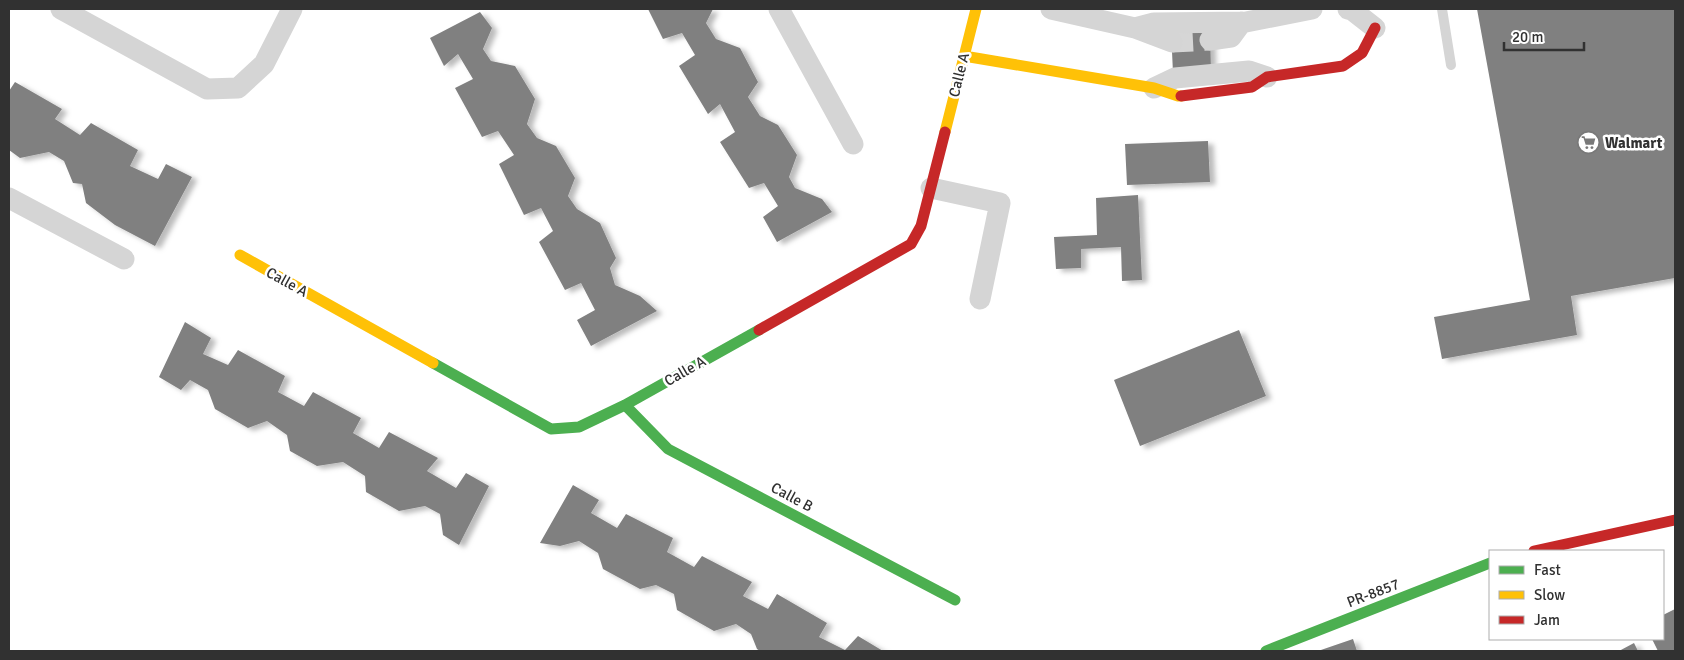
<svg xmlns="http://www.w3.org/2000/svg" width="1684" height="660" viewBox="0 0 1684 660" font-family="Signika,sans-serif">
  <style>
    .building { fill: #808080; filter: url(#shadow) }
    .lines { fill: none; stroke-linecap: round; stroke-linejoin: round }
    .street-tunnel { stroke: #d6d6d6; stroke-width: 21; stroke-dasharray: 21 11; stroke-linecap: butt }
    .lane { stroke: #d5d5d5; stroke-width: 10 }
    .street { stroke: #d5d5d5; stroke-width: 21 }
    .fast { stroke: #4caf50; stroke-width: 11 }
    .slow { stroke: #ffc107; stroke-width: 11 }
    .jam { stroke: #c62828; stroke-width: 11 }
    .labels { text-anchor: middle; stroke-width: 5; stroke-linejoin: round; paint-order: stroke }
    .street-label { font-size: 15px; fill: #313131; stroke: #fff }
    .poi-label { font-size: 15px; font-weight: bold; fill: #313131; stroke: #fff; text-anchor: start }
  </style>
  <defs>
    <filter id="shadow"><feDropShadow dx="5.5" dy="3" stdDeviation="2.5" flood-color="#0004"/></filter>
  </defs>
  <rect width="100%" height="100%" fill="#fff"/>
  <path class="building" d="M648 9H713L706 23 716 39 740 48 758 82 748 97 760 116 778 125 797 155 789 177 795 188 822 199 832 212 777 242 763 217 778 206 764 183 749 188 720 142 735 132 720 104 708 114 679 66 695 55 682 33 663 39Z
    M1477 9H1675V278L1571 296 1577 335 1442 359 1434 317 1530 300Z
    M480 12 492 28 483 49 491 61 515 66 535 99 527 124 537 138 556 146 575 178 568 196 577 209 600 223 616 258 610 268 615 285 640 296 657 311 591 346 577 320 595 310 581 283 565 290 539 242 553 231 541 208 524 215 499 164 514 155 498 131 482 137 455 88 473 79 458 54 444 66 430 38Z
    M1210 28 1211 72 1173 73 1171 30Z
    M15 82 62 109 55 119 80 135 91 123 138 150 130 166 158 179 166 164 192 177 155 246 115 225 86 203 82 184 73 183 64 161 49 152 20 158 9 150V91Z
    M1208 141 1210 182 1127 185 1125 144Z
    M1138 195 1142 280 1122 281 1121 247 1081 249V268L1056 269 1054 237 1097 235 1096 198Z
    M185 322 211 338 203 354 228 365 238 350 285 376 278 392 304 406 313 392 361 418 353 433 379 448 389 432 438 458 427 471 456 488 466 473 489 486 459 545 443 535 440 514 425 506 399 511 366 492 365 476 343 462 317 466 290 451 287 435 267 421 248 428 215 409 208 390 190 380 181 390 159 377Z
    M1239 330 1266 396 1140 446 1114 380Z
    M573 485 599 500 591 513 617 528 626 514 673 538 667 552 694 567 702 556 752 582 743 596 768 609 777 594 827 623 819 637 845 650 858 636 883 651H760L757 649 751 634 736 624 714 631 677 610 674 594 656 585 640 589 603 569 598 553 579 541 560 546 540 543Z
    M1675 609V651H1658L1652 639H1663V615Z
    M1353 639 1357 651H1318Z
    M1634 643 1638 651H1619Z"/>
  <g class="lines">
    <path class="street-tunnel" d="M1172 42 1210 40"/>
    <path class="lane" d="M1442 9 1451 65"/>
    <path class="street" d="M61 9 207 89 238 88 264 64 292 9
      M779 9 853 144
      M1051 9 1135 28 1154 23 1246 22 1312 9
      M1348 9 1352 10 1375 28
      M1135 28 1172 42
      M1210 40 1231 37 1242 22
      M1154 88 1175 78 1249 71 1267 77
      M931 188 1000 203 980 299
      M9 198 124 259"/>
    <path class="fast" d="M433 363 551 429 579 427 625 405 759 330
      M625 405 668 449 955 600
      M1266 651 1490 563"/>
    <path class="slow" d="M964 56 1154 88 1178 96H1181
      M945 132 976 9
      M240 255 433 363"/>
    <path class="jam" d="M1181 96 1252 87 1267 77 1343 66 1362 53 1375 28
      M759 330 911 244 921 226 945 132
      M1534 551 1675 520"/>
  </g>
  <defs>
    <symbol id="supermarket-ring" viewBox="-11 -11 22 22"><circle r="9.5" fill="#fff" stroke="#797979" stroke-width="1.5"/><path d="M-6-5.5h2.5l.6 2H6L4.5 2H-2.5L-4.4-4H-6ZM-1.5 3.2a1.3 1.3 0 1 0 .1 0ZM3 3.2a1.3 1.3 0 1 0 .1 0Z" fill="#797979"/></symbol>
  </defs>
  <g fill-rule="evenodd">
    <use href="#supermarket-ring" x="1576" y="130" width="25" height="25"/>
  </g>
  <g class="labels">
    <g class="street-label">
      <text transform="translate(959 75) rotate(-76)" y="5">Calle A</text>
      <text transform="translate(287 282) rotate(29)" y="5">Calle A</text>
      <text transform="translate(685 371) rotate(-30)" y="5">Calle A</text>
      <text transform="translate(792 497) rotate(28)" y="5">Calle B</text>
      <text transform="translate(1373 593) rotate(-21)" y="5">PR-8857</text>
    </g>
    <g class="poi-label">
      <text x="1605" y="148">Walmart</text>
    </g>
  </g>
  <rect width="1684" height="660" fill="none" stroke="#313131" stroke-width="20"/>
  <rect x="1489" y="550" width="175" height="90" fill="#ffffff" stroke="#adadad"/>
  <rect x="1499" y="566" width="25" height="8" fill="#4caf50" stroke="#adadad"/>
  <text x="1534" y="575" font-size="15" fill="#313131">Fast</text>
  <rect x="1499" y="591" width="25" height="8" fill="#ffc107" stroke="#adadad"/>
  <text x="1534" y="600" font-size="15" fill="#313131">Slow</text>
  <rect x="1499" y="616" width="25" height="8" fill="#c62828" stroke="#adadad"/>
  <text x="1534" y="625" font-size="15" fill="#313131">Jam</text>
  <path d="M1504 42v8h80v-8" fill="none" stroke="#313131" stroke-width="2.5"/>
  <text x="1512" y="42" font-size="15" fill="#313131" stroke="#ffffff" stroke-width="4" paint-order="stroke">20 m</text>
</svg>
